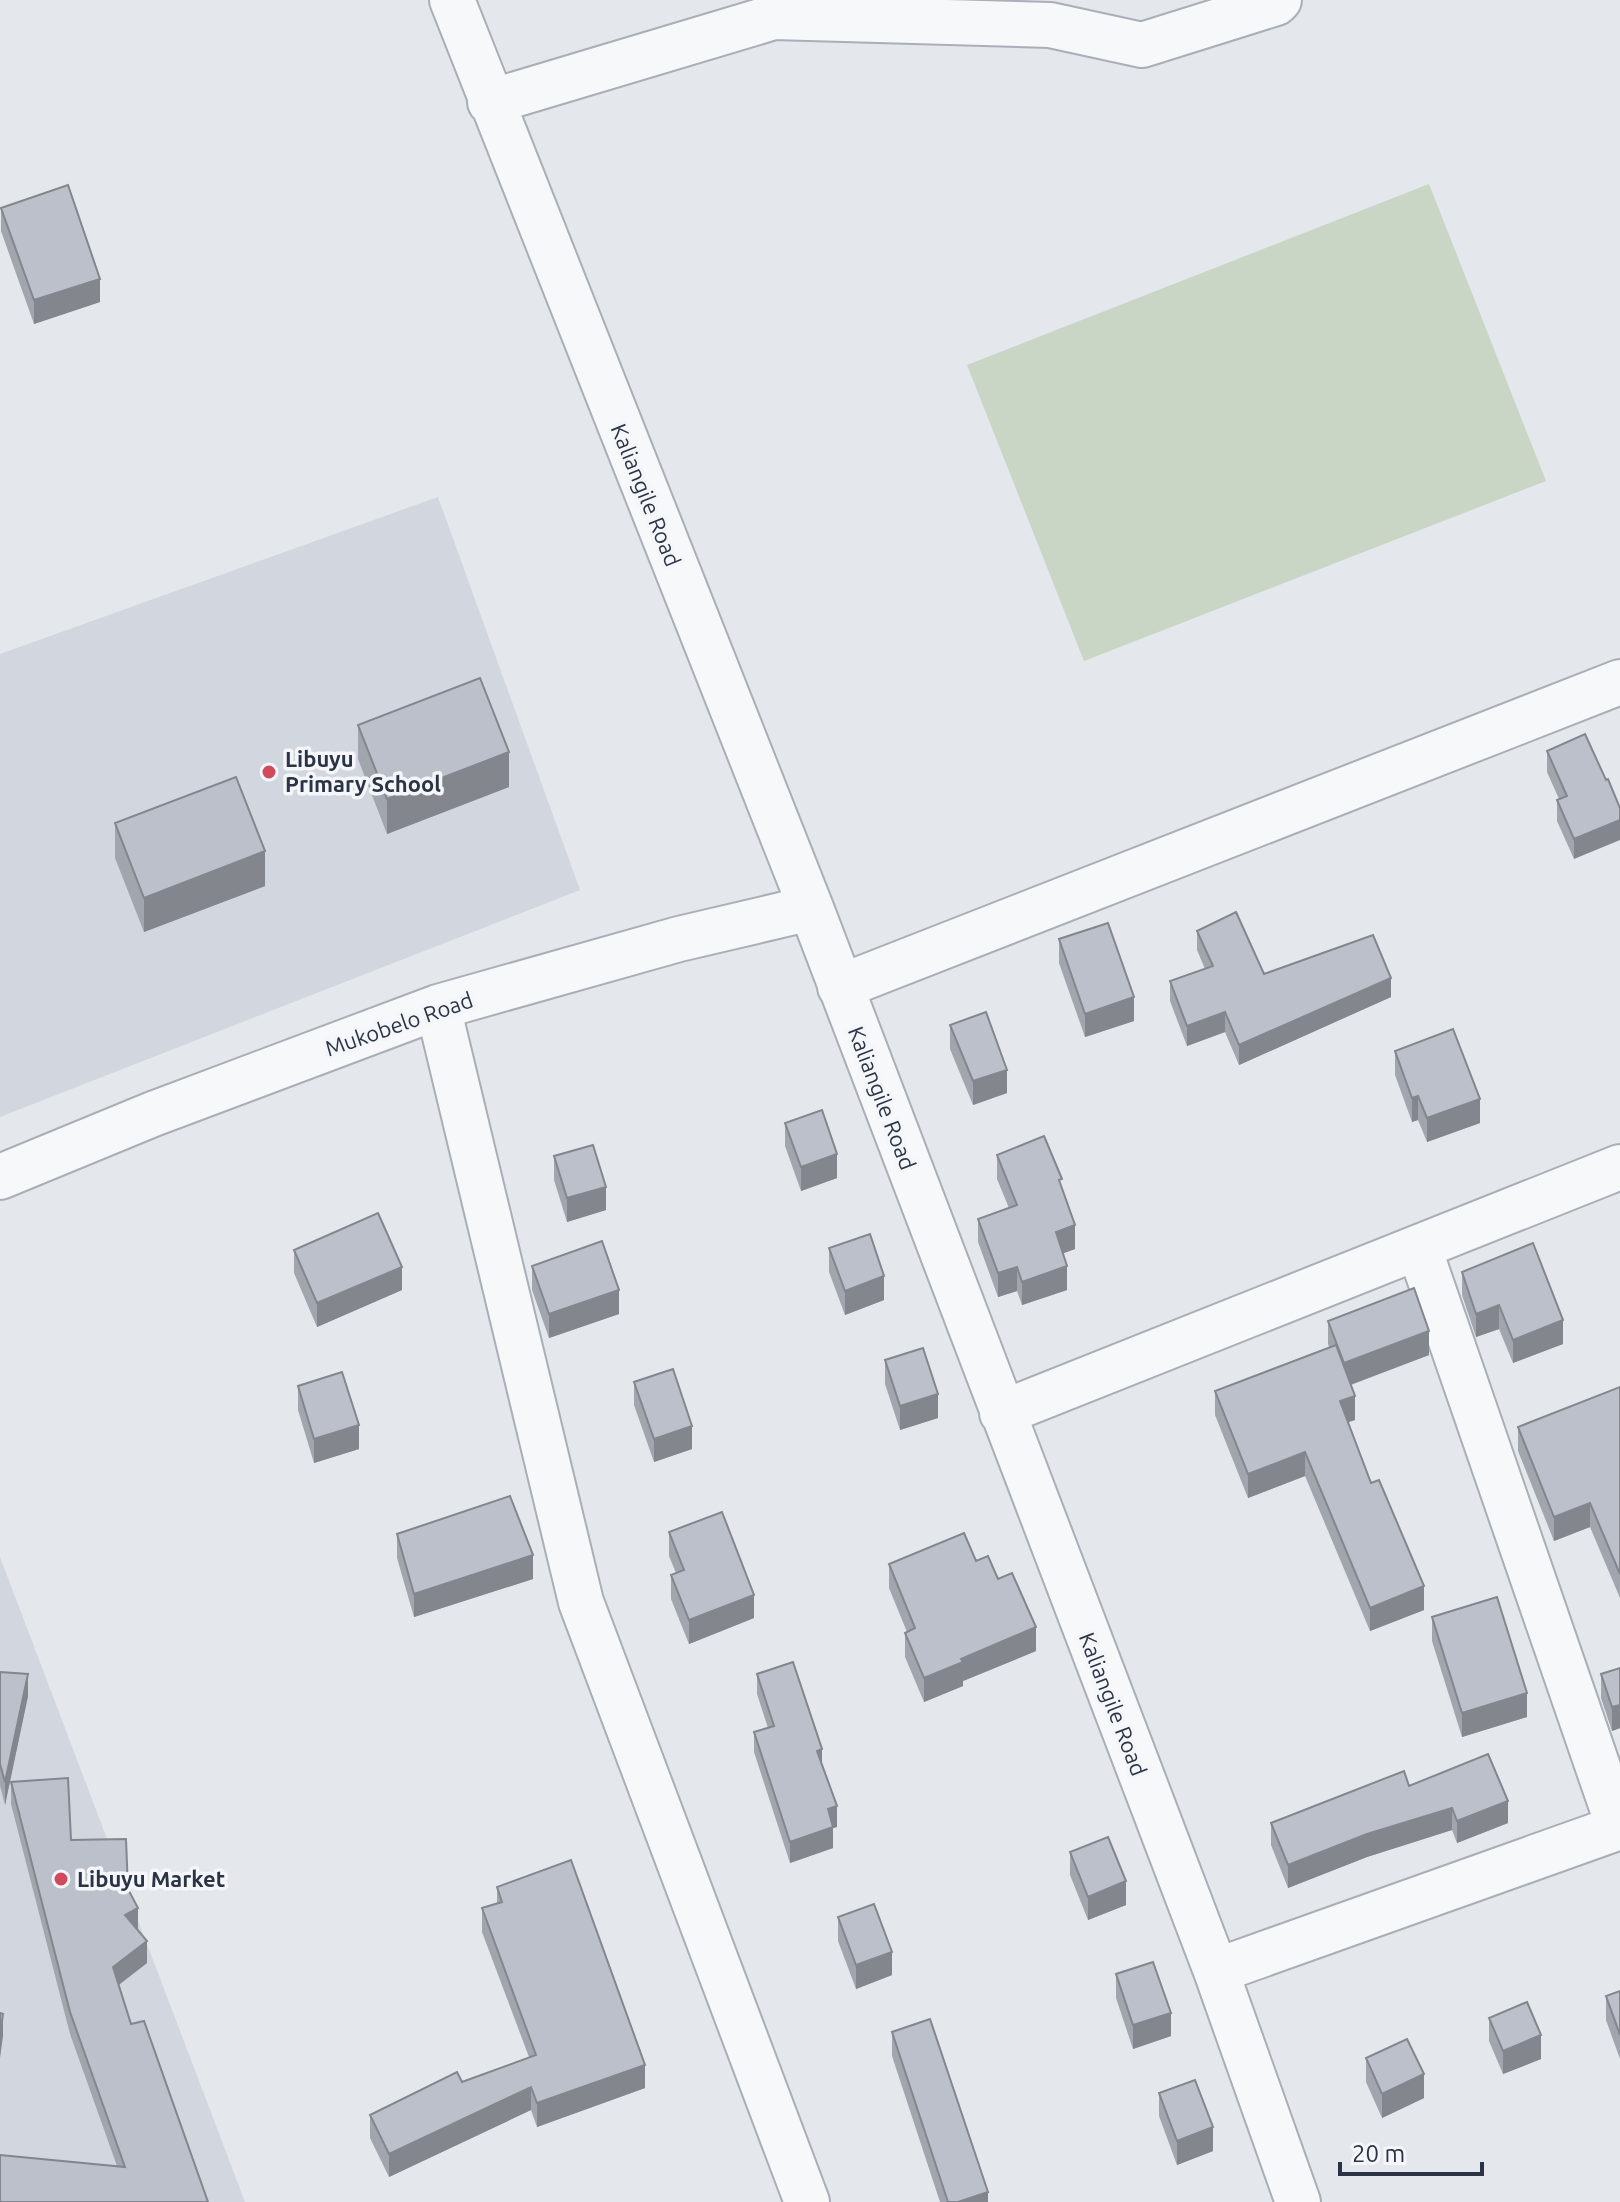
<svg xmlns="http://www.w3.org/2000/svg" width="1620" height="2202" viewBox="0 0 1620 2202" font-family="Ubuntu,sans-serif">
  <style>
    .built { fill: #d2d6de }
    .green { fill: #c9d6c5 }
    .lines { fill: none; stroke-linecap: round; stroke-linejoin: round }
    .minor-casing { stroke: #a9aeb7; stroke-width: 48 }
    .minor { stroke: #f7f8fa; stroke-width: 44 }
    .wall { fill: #a1a5ae }
    .shaded-wall { fill: #83868d }
    .building { fill: #bbc0ca; stroke: #83868d; stroke-width: 2 }
    .poi-dot { fill: #d1495b; stroke: #f4f6f9; stroke-width: 3 }
    .labels { text-anchor: middle; stroke-width: 7; stroke-linejoin: round; paint-order: stroke }
    .street-label { font-size: 22px; fill: #2b3445; stroke: #f4f6f9 }
    .poi-label { font-size: 22px; font-weight: bold; fill: #2b3445; stroke: #f4f6f9; text-anchor: start }
  </style>
  <rect width="100%" height="100%" fill="#e4e7ec"/>
  <path class="built" d="M438 497 580 890 0 1117V654Z
    M0 1557 245 2202H0Z"/>
  <path class="green" d="M1429 184 1546 481 1084 661 967 365Z"/>
  <g class="lines">
    <defs>
      <path id="minor" d="M452 0 811 908 1216 1971 1298 2202
        M490 102 774 17 1050 25 1142 45 1276 3 1279 0
        M840 987 1620 682
        M438 1007 581 1602 807 2202
        M0 1177 153 1114 438 1007 679 939 811 908
        M1419 1248 1619 1828
        M1002 1413 1620 1167
        M1216 1971 1620 1827"/>
    </defs>
    <use href="#minor" class="minor-casing"/>
    <use href="#minor" class="minor"/>
  </g>
  <path class="wall" d="M1 208 100 302 34 324 1 231Z
    M358 725 509 787 387 834 358 759Z
    M1547 751 1606 780 1574 859 1557 821V800L1559 799 1547 772Z
    M115 823 265 886 144 932 115 858Z
    M1197 931 1264 974 1391 997 1239 1065 1225 1032 1187 1046 1170 1001V981L1205 969 1197 950Z
    M1059 939 1134 1021 1085 1037 1059 963Z
    M950 1025 1007 1093 973 1105 950 1049Z
    M1395 1051 1480 1123 1427 1142 1418 1120 1412 1122 1395 1075Z
    M785 1123 837 1178 801 1191 785 1146Z
    M997 1155 1062 1189 1075 1249 1063 1253 1067 1290 1022 1305 1017 1291 998 1297 978 1242V1219L1009 1208 997 1179Z
    M554 1156 606 1210 567 1222 554 1180Z
    M829 1248 884 1300 845 1315 829 1272Z
    M294 1250 402 1290 317 1327 294 1273Z
    M532 1266 619 1314 549 1338 532 1290Z
    M1462 1272 1563 1344 1513 1363 1499 1329 1476 1337 1462 1295Z
    M1328 1321 1429 1355 1351 1385 1355 1420 1348 1422 1371 1483 1424 1610 1370 1631 1305 1476 1248 1498 1215 1415V1391L1329 1347 1328 1344Z
    M885 1360 938 1418 900 1430 885 1384Z
    M634 1382 692 1449 654 1462 634 1405Z
    M298 1386 359 1449 314 1463 298 1410Z
    M1620 1387V1598L1590 1527 1554 1541 1518 1451V1427Z
    M669 1532 754 1618 689 1644 671 1599V1575L676 1573 669 1556Z
    M397 1534 533 1579 414 1617 397 1558Z
    M976 1561 998 1579 1036 1651 963 1681V1686L924 1702 905 1657V1633L907 1632 889 1588V1564Z
    M1432 1617 1527 1717 1462 1737 1432 1641Z
    M1620 1668V1728L1612 1731 1601 1698V1674Z
    M0 1672 28 1696 5 1805 0 1786Z
    M757 1674 822 1764 837 1827 833 1828V1848L790 1863 754 1752V1732L768 1728 757 1694Z
    M11 1782 71 1840 128 1889 147 1963 119 1985 131 2024 208 2202 117 2166 70 2034 11 1804Z
    M1409 1786 1508 1823 1457 1843 1452 1830 1367 1857 1288 1888 1271 1845V1823Z
    M1070 1852 1126 1905 1088 1920 1070 1875Z
    M497 1887 645 2088 537 2127 531 2110 389 2177 370 2138V2115L529 2057 482 1932V1908L497 1903Z
    M838 1917 892 1975 856 1989 838 1941Z
    M1116 1974 1171 2036 1133 2049 1116 1998Z
    M1620 1991V2059L1606 2020V1996Z
    M1489 2018 1541 2059 1503 2074 1489 2041Z
    M892 2032 988 2202H940L892 2056Z
    M1366 2058 1424 2098 1382 2118 1366 2082Z
    M1159 2093 1213 2151 1177 2165 1159 2116Z"/>
  <path class="shaded-wall" d="M100 279V302L34 324V300Z
    M509 752V787L387 834V799Z
    M1620 820V840L1574 859V839Z
    M265 851V886L144 932V898Z
    M1391 978V997L1239 1065V1045Z
    M1134 997V1021L1085 1037V1014Z
    M1225 1012V1032L1187 1046V1026Z
    M1007 1070V1093L973 1105V1081Z
    M1418 1096V1120L1412 1122V1098Z
    M1480 1099V1123L1427 1142V1118Z
    M837 1154V1178L801 1191V1167Z
    M606 1187V1210L567 1222V1198Z
    M1075 1225V1249L1056 1256V1232Z
    M1067 1266V1290L1022 1305V1282Z
    M402 1267V1290L317 1327V1303Z
    M1017 1267V1291L998 1297V1273Z
    M884 1276V1300L845 1315V1291Z
    M619 1290V1314L549 1338V1314Z
    M1499 1305V1329L1476 1337V1314Z
    M1563 1320V1344L1513 1363V1340Z
    M1429 1331V1355L1344 1387V1363Z
    M938 1394V1418L900 1430V1406Z
    M1355 1396V1420L1340 1425V1401Z
    M359 1425V1449L314 1463V1439Z
    M692 1426V1449L654 1462V1439Z
    M1305 1452V1476L1248 1498V1474Z
    M1590 1503V1527L1554 1541V1517Z
    M533 1555V1579L414 1617V1594Z
    M1424 1586V1610L1370 1631V1608Z
    M754 1595V1618L689 1644V1620Z
    M1036 1627V1651L963 1681V1686L924 1702V1678L961 1659Z
    M28 1674V1696L5 1805V1782Z
    M1527 1693V1717L1462 1737V1713Z
    M1620 1705V1728L1612 1731V1707Z
    M822 1749V1770L817 1751Z
    M1508 1801V1823L1457 1843V1821Z
    M837 1806V1827L833 1828V1848L790 1863V1842L828 1809Z
    M1452 1808V1830L1367 1857 1288 1888V1865L1367 1834Z
    M1126 1881V1905L1088 1920V1897Z
    M138 1908V1930L125 1915Z
    M147 1941V1963L113 1989V1967Z
    M892 1952V1975L856 1989V1965Z
    M1171 2013V2036L1133 2049V2025Z
    M3 2014V2036L0 2058V2036Z
    M1541 2035V2059L1503 2074V2051Z
    M645 2065V2088L537 2127V2103Z
    M1424 2074V2098L1382 2118V2094Z
    M531 2087V2110L389 2177V2154Z
    M1213 2127V2151L1177 2165V2141Z
    M988 2192V2202H958Z"/>
  <path class="building" d="M68 185 100 279 34 300 1 208Z
    M480 678 509 752 387 799 358 725Z
    M1585 734 1606 780 1608 779 1620 808V820L1574 839 1557 800 1567 796 1547 751Z
    M236 777 265 851 144 898 115 823Z
    M1236 912 1264 974 1373 935 1391 978 1239 1045 1225 1012 1187 1026 1170 981 1213 966 1197 931Z
    M1108 923 1134 997 1085 1014 1059 939Z
    M986 1012 1007 1070 973 1081 950 1025Z
    M1453 1029 1480 1099 1427 1118 1418 1096 1412 1098 1395 1051Z
    M822 1110 837 1154 801 1167 785 1123Z
    M1044 1136 1062 1179 1059 1180 1075 1225 1056 1232 1067 1266 1022 1282 1017 1267 998 1273 978 1219 1017 1205 997 1155Z
    M593 1145 606 1187 567 1198 554 1156Z
    M378 1213 402 1267 317 1303 294 1250Z
    M870 1234 884 1276 845 1291 829 1248Z
    M602 1241 619 1290 549 1314 532 1266Z
    M1533 1243 1563 1320 1513 1340 1499 1305 1476 1314 1462 1272Z
    M1414 1288 1429 1331 1344 1363 1328 1321Z
    M1336 1345 1355 1396 1340 1401 1371 1483 1379 1480 1424 1586 1370 1608 1305 1452 1248 1474 1215 1391Z
    M923 1348 938 1394 900 1406 885 1360Z
    M673 1369 692 1426 654 1439 634 1382Z
    M342 1372 359 1425 314 1439 298 1386Z
    M1620 1387V1574L1590 1503 1554 1517 1518 1427Z
    M510 1496 533 1555 414 1594 397 1534Z
    M722 1512 754 1595 689 1620 671 1575 684 1570 669 1532Z
    M964 1533 976 1561 988 1556 998 1579 1012 1573 1036 1627 961 1659 963 1662 924 1678 905 1633 915 1628 889 1564Z
    M1497 1597 1527 1693 1462 1713 1432 1617Z
    M793 1662 822 1749 817 1751 837 1806 828 1809 833 1827 790 1842 754 1732 774 1726 757 1674Z
    M1620 1668V1705L1612 1707 1601 1674Z
    M0 1672 28 1674 5 1782 0 1764Z
    M1488 1754 1508 1801 1457 1821 1452 1808 1367 1834 1288 1865 1271 1823 1404 1771 1409 1786Z
    M68 1778 71 1840 126 1839 128 1889 138 1908 125 1915 147 1941 113 1967 131 2024 144 2021 208 2202H0V2155L125 2167 70 2012 11 1782Z
    M1108 1837 1126 1881 1088 1897 1070 1852Z
    M571 1860 645 2065 537 2103 531 2087 389 2154 370 2115 457 2072 462 2082 536 2055 482 1908 502 1902 497 1887Z
    M874 1904 892 1952 856 1965 838 1917Z
    M1153 1962 1171 2013 1133 2025 1116 1974Z
    M1620 1991V2035L1606 1996Z
    M1527 2002 1541 2035 1503 2051 1489 2018Z
    M0 2013 3 2014 0 2036Z
    M930 2019 988 2192 958 2202H948L892 2032Z
    M1407 2039 1424 2074 1382 2094 1366 2058Z
    M1195 2080 1213 2127 1177 2141 1159 2093Z"/>
  <g class="poi-dot">
    <circle cx="269" cy="772" r="8"/>
    <circle cx="61" cy="1879" r="8"/>
  </g>
  <g class="labels">
    <g class="street-label">
      <text transform="translate(646 495) rotate(68)" y="8">Kaliangile Road</text>
      <text transform="translate(399 1024) rotate(-19)" y="8">Mukobelo Road</text>
      <text transform="translate(882 1098) rotate(69)" y="8">Kaliangile Road</text>
      <text transform="translate(1113 1704) rotate(69)" y="8">Kaliangile Road</text>
    </g>
    <g class="poi-label">
      <text x="285" y="767">Libuyu<tspan x="285" dy="25">Primary School</tspan></text>
      <text x="77" y="1887">Libuyu Market</text>
    </g>
  </g>
  <path d="M1340 2162v12h142v-12" fill="none" stroke="#2b3445" stroke-width="4"/>
  <text x="1352" y="2162" font-size="24" fill="#2b3445" stroke="#f4f6f9" stroke-width="6" paint-order="stroke">20 m</text>
</svg>
